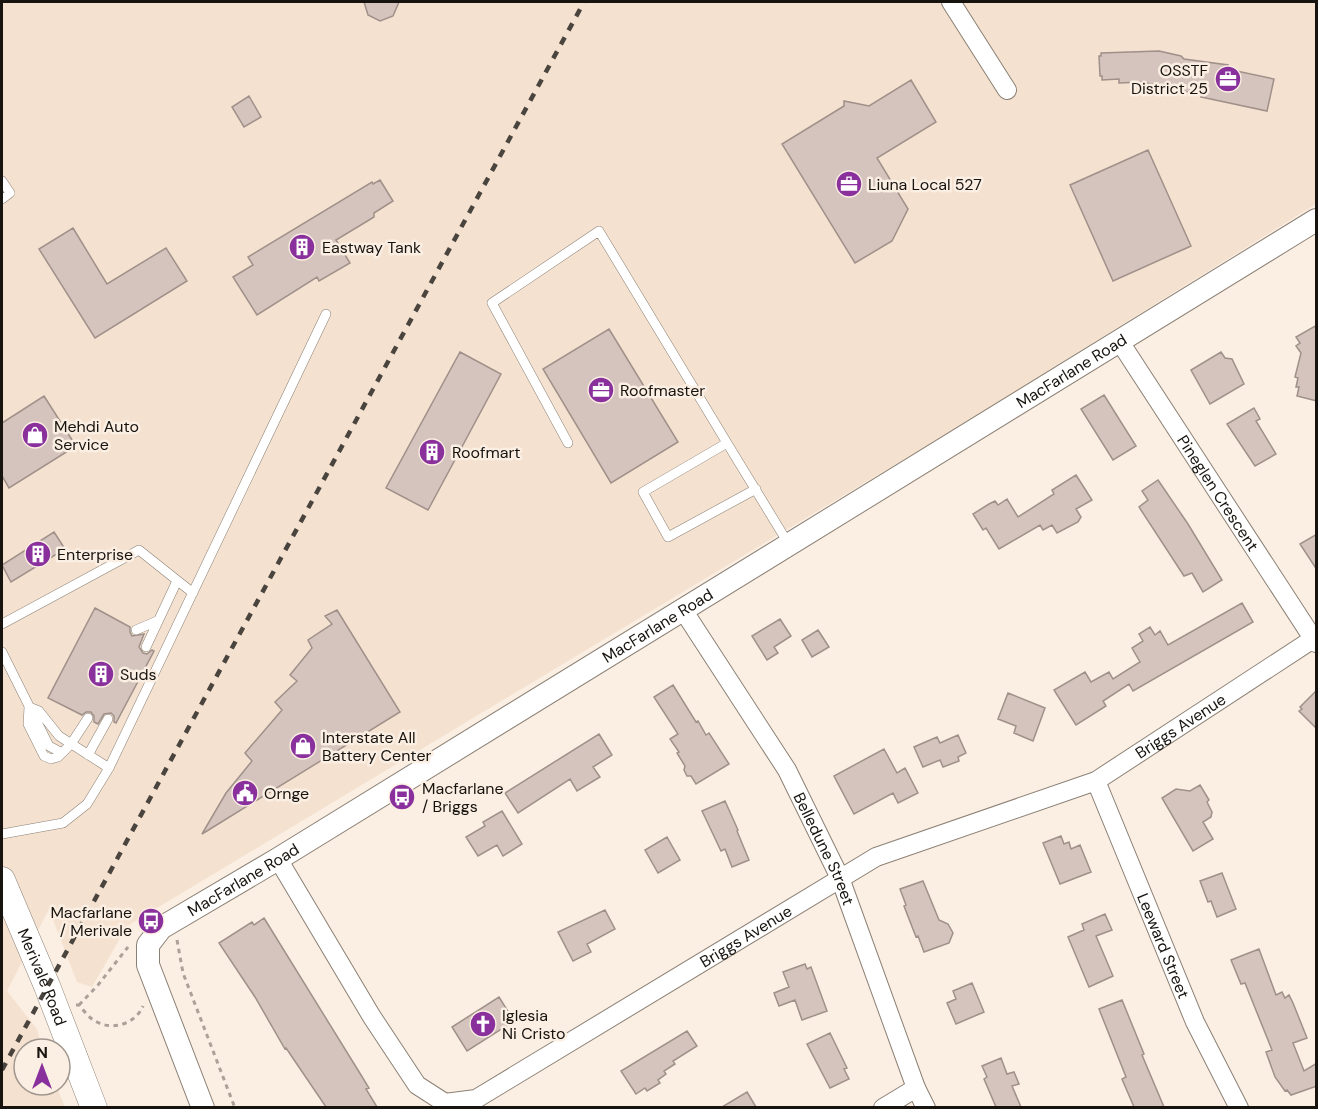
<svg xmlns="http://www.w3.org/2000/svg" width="1318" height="1109" viewBox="0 0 1318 1109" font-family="'DM Sans',sans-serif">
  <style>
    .built { fill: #f4e1cf }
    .building { fill: #d4c4bd; stroke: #9f9089; stroke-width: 1.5 }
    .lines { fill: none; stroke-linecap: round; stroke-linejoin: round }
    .service-casing { stroke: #8b8075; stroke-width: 10 }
    .minor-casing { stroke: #8b8075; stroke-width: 20 }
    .tertiary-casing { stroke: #8b8075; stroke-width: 24 }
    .secondary-casing { stroke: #8b8075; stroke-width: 27 }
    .path { stroke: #aba198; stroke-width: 3; stroke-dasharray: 4.5 4.5; stroke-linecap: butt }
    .service { stroke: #fff; stroke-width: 9 }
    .minor { stroke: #fff; stroke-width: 18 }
    .tertiary { stroke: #fff; stroke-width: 22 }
    .secondary { stroke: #fff; stroke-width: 26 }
    .rail { stroke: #4a443e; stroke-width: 4.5; stroke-dasharray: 8 8; stroke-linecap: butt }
    .labels { text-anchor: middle; stroke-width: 5; stroke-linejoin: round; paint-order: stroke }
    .poi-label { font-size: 16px; fill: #17130f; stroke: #fbeee2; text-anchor: start }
    .street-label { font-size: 16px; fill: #17130f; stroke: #fbeee2 }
  </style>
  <rect width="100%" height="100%" fill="#fbeee2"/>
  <path class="built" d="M2 2H1316V204L949 432 127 926 92 987 77 982 49 909 7 991 37 1029 42 1049H24V1085H56L65 1107 2 1108Z"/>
  <path class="building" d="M364 2H399L393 16 380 21 368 15Z
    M1159 51 1181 56 1184 59 1228 65 1227 69 1274 79 1267 111 1201 97 1202 95 1142 82 1119 83V79L1102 80V76H1100L1099 56H1101V53Z
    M911 80 936 122 877 158 908 209 892 241 855 263 782 144 844 106V101L869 106Z
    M249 96 261 117 244 127 232 107Z
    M1148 150 1191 246 1113 281 1070 185Z
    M380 180 393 201 374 213V217L336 240 350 263 319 281 317 277 257 315 233 277 253 265 248 257 372 182 373 184Z
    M73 228 107 284 166 248 187 281 95 338 39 249Z
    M1317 325V401L1297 396 1299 387H1296L1298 378 1295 377 1301 353 1296 346 1300 343 1296 337Z
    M609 329 678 442 611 483 543 369Z
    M460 352 501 374 428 510 386 488Z
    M1221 352 1225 358 1232 359 1244 384 1210 404 1191 370Z
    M1104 395 1136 446 1113 460 1081 409Z
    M44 396 76 446 9 488 2 476V423Z
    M1254 408 1260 419 1256 421 1276 454 1255 466 1227 424Z
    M1076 475 1092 500 1076 509 1081 517 1078 522 1057 533 1052 525 1043 530 1040 525 999 549 986 528 983 530 973 514 989 504 995 501 998 505 1007 499 1018 517 1054 494 1052 490Z
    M1158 480 1188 524 1222 580 1203 592 1192 573 1184 576 1139 507 1148 500 1142 491Z
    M54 532 65 549 11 582 2 565Z
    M1317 534V570L1300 544Z
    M1242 603 1253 622 1133 691 1129 684 1103 701 1106 706 1076 725 1054 690 1085 672 1091 682 1109 672 1113 679 1140 662 1132 648 1143 641 1139 634 1150 627 1155 635 1160 631 1168 645Z
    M95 608 130 627V632L132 636 144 634 139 647 143 653 147 654 152 650 154 651 116 723 114 722V716L111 713 104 714 98 724 94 722V716L91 712H86L82 715 48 698Z
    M337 610 400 712 202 834 226 793 252 761 245 753 282 710 275 702 297 681 290 675 312 648 308 640 332 624 325 616Z
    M780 619 791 636 774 647 778 653 767 660 752 636Z
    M818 630 829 647 812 657 802 640Z
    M673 685 696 722 698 721 706 735 709 733 729 764 696 784 691 776H687L684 770 685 766 677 753 679 752 670 739 678 734 654 697Z
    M1317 690V729L1299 711 1302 709 1300 707Z
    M1008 693 1045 708 1033 741 1014 733 1016 726 998 719Z
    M599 734 612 755 593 767 600 777 577 791 570 779 518 813 505 793Z
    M958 735 966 753 958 757 959 761 943 767 940 760 923 767 914 747 937 737 940 743Z
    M884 749 897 773 905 768 918 793 898 803 893 793 854 814 834 776Z
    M1200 785 1209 800 1207 802 1212 812 1211 817 1203 822 1213 839 1193 851 1162 798 1176 789 1190 791Z
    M725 801 738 830 737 831 749 860 732 867 725 849 721 851 702 811Z
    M502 811 522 844 503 856 497 845 478 856 466 837 485 826 483 822Z
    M1061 836 1064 844 1069 842 1071 849 1080 845 1091 872 1060 884 1043 843Z
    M667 837 680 860 658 873 645 850Z
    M1222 873 1236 909 1217 917 1211 901 1208 902 1200 881Z
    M923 881 939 920 948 924 953 933 949 943 924 952 918 936 916 937 904 906 906 905 900 889Z
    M605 910 615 929 587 944 591 952 573 961 558 932Z
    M1105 914 1112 930 1096 936 1113 976 1089 987 1068 937 1084 930 1082 924Z
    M264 918 361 1075 369 1088 366 1089 377 1107H326L286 1048 285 1049 255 997 219 943 252 922 254 925Z
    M1259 949 1276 995 1282 992 1285 998 1289 995 1293 1003 1307 1038 1293 1043 1304 1071 1317 1063V1086L1291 1095 1287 1090 1285 1091 1275 1077 1266 1052 1272 1050 1245 983 1241 984 1231 960Z
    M805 964 807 969 811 967 827 1011 802 1020 795 1000 779 1006 774 993 789 987 783 972Z
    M972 983 984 1012 956 1024 947 1003 956 999 953 991Z
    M499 997 514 1021 467 1051 452 1027Z
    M1122 1000 1144 1054 1142 1055 1164 1107H1134L1122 1079 1126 1077 1099 1009Z
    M687 1031 697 1046 673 1061 675 1064 664 1071 666 1074 658 1080 660 1083 647 1091 645 1088 636 1094 621 1071Z
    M830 1033 847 1068 844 1069 849 1079 830 1088 807 1044Z
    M1001 1058 1007 1074 1014 1072 1019 1084 1012 1086 1021 1107H996L984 1079 987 1077 982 1066Z
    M747 1092 756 1107H722Z"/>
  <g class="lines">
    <defs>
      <path id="service" d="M2 181 10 193 2 199
        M568 443 492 303 599 231 727 443
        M756 489 668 537 643 492 727 443 788 543
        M2 624 139 550 193 593
        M136 630 157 621
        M146 647 177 581
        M2 652 49 746 62 753 71 744 88 718
        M62 753 58 757 51 759 44 756 28 724 29 707 39 711 59 736 109 768
        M88 755 108 719
        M2 834 63 823 87 804 109 768 326 314"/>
      <g id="minor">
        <path d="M951 2 1007 90"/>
        <path id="s1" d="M1120 342 1316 643"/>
        <path id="s2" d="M683 610 787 770 840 878 916 1088 926 1108"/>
        <path id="s3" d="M1096 781 1195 1022 1239 1108"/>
        <path id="s4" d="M278 859 372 1017 417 1085 445 1103 476 1099 876 857 1096 781 1313 639"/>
        <path d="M883 1108 916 1088"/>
      </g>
      <g id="tertiary">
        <path id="s5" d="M203 1108 148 965V945L161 928 278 859 1316 220"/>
      </g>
      <g id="secondary">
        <path id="s6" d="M2 880 47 986 94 1108"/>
      </g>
    </defs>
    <use href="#service" class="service-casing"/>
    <use href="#minor" class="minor-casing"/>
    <use href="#tertiary" class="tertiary-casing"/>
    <use href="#secondary" class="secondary-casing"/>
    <path class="path" d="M177 940 183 973 235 1108
      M76 1005H79C84 1011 90 1019 97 1022 114 1031 136 1023 143 1006
      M79 1005 98 985 128 947"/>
    <use href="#service" class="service"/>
    <use href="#minor" class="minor"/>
    <use href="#tertiary" class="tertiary"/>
    <use href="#secondary" class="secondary"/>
    <path class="rail" d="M2 1070 584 2"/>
  </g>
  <defs>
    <symbol id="office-disc" viewBox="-11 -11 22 22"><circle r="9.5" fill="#89309c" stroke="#fbeee2"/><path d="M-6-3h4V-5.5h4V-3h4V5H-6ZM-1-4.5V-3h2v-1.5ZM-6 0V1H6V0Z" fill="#fff"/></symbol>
    <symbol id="building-disc" viewBox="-11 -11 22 22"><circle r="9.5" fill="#89309c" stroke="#fbeee2"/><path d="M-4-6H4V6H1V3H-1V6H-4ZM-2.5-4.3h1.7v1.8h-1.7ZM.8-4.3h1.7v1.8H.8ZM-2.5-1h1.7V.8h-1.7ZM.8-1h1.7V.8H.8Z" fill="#fff"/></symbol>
    <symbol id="shop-disc" viewBox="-11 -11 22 22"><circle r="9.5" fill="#89309c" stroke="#fbeee2"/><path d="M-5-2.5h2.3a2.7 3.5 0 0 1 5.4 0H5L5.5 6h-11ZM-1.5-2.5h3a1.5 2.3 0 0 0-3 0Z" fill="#fff"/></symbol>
    <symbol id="civic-disc" viewBox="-11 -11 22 22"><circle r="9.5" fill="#89309c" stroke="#fbeee2"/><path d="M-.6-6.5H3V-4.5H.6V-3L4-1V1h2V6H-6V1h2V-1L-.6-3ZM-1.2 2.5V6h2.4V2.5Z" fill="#fff"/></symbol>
    <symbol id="bus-disc" viewBox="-11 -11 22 22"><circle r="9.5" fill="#89309c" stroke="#fbeee2"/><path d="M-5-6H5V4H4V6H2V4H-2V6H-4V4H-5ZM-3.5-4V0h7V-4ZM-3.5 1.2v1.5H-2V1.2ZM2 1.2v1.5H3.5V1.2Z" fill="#fff"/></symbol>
    <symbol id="church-disc" viewBox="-11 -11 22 22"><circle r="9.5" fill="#89309c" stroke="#fbeee2"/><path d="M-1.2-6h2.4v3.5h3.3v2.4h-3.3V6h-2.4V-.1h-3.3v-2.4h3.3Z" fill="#fff"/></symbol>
  </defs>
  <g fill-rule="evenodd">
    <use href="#office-disc" x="1213" y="64" width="30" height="30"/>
    <use href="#office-disc" x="834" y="169" width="30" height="30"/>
    <use href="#building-disc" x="287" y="232" width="30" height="30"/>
    <use href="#office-disc" x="586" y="375" width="30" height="30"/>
    <use href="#shop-disc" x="20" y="420" width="30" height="30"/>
    <use href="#building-disc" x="417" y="437" width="30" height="30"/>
    <use href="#building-disc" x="23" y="539" width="30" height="30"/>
    <use href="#building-disc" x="86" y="659" width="30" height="30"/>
    <use href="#shop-disc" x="288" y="731" width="30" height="30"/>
    <use href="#civic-disc" x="230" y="778" width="30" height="30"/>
    <use href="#bus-disc" x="387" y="782" width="30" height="30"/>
    <use href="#bus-disc" x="136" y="906" width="30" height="30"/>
    <use href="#church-disc" x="468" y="1009" width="30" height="30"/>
  </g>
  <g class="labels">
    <g class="poi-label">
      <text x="1208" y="76" text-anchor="end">OSSTF<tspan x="1208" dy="18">District 25</tspan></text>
      <text x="868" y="190">Liuna Local 527</text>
      <text x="322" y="253">Eastway Tank</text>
      <text x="620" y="396">Roofmaster</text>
      <text x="54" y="432">Mehdi Auto<tspan x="54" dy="18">Service</tspan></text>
      <text x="452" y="458">Roofmart</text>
      <text x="57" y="560">Enterprise</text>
      <text x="120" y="680">Suds</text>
      <text x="322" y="743">Interstate All<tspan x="322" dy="18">Battery Center</tspan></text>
      <text x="422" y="794">Macfarlane<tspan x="422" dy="18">/ Briggs</tspan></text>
      <text x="264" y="799">Ornge</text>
      <text x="132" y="918" text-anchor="end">Macfarlane<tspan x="132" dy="18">/ Merivale</tspan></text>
      <text x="502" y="1021">Iglesia<tspan x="502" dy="18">Ni Cristo</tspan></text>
    </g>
    <g class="street-label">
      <text dy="6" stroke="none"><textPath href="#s5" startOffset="1262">MacFarlane Road</textPath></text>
      <text dy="6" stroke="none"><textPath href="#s1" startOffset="180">Pineglen Crescent</textPath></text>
      <text dy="6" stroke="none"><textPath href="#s5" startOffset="776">MacFarlane Road</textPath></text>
      <text dy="6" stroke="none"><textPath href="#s4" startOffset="1131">Briggs Avenue</textPath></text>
      <text dy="6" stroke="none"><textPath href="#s2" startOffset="278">Belledune Street</textPath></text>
      <text dy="6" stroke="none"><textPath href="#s5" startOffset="290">MacFarlane Road</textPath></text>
      <text dy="6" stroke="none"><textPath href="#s4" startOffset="645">Briggs Avenue</textPath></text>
      <text dy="6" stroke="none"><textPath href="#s3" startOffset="178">Leeward Street</textPath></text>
      <text dy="6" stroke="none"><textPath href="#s6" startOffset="105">Merivale Road</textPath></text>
    </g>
  </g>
  <rect width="1318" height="1109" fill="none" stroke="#17130f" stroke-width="6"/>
  <g transform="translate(42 1067)"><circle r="28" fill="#fbeee2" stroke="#a0968e" stroke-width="1.5"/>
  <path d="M0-4.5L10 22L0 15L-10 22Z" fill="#89309c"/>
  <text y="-9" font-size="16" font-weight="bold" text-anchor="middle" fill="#17130f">N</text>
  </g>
</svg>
